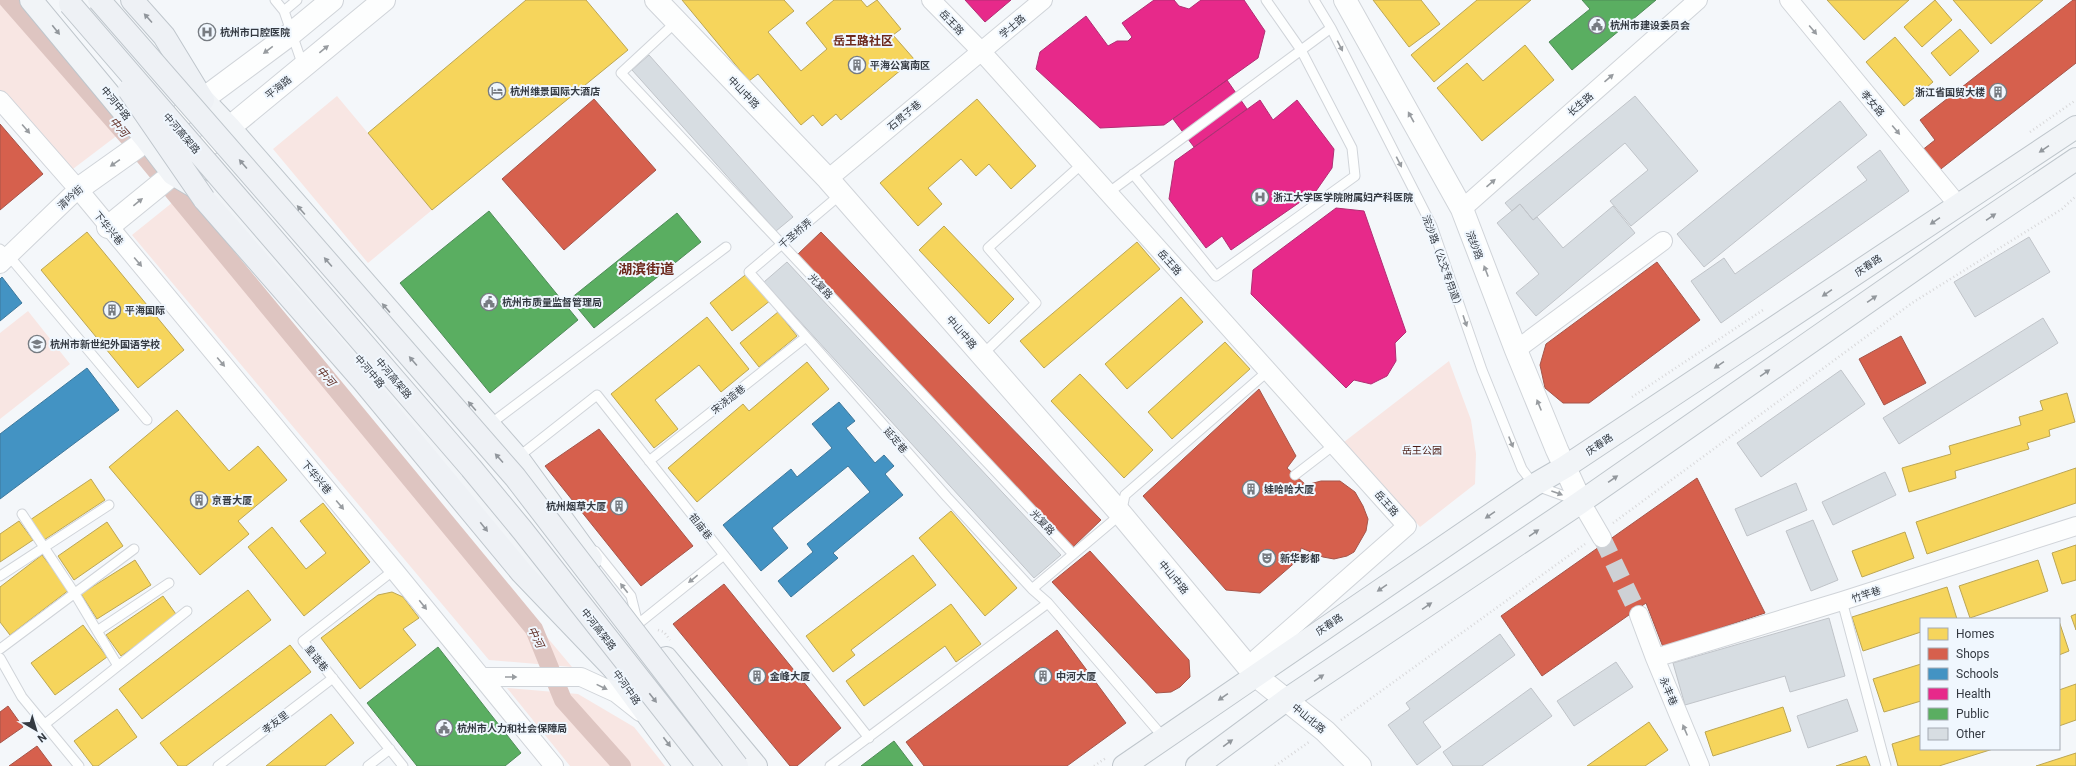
<svg xmlns="http://www.w3.org/2000/svg" width="2076" height="766" viewBox="0 0 2076 766" font-family="Roboto,'Noto Sans SC',sans-serif">
  <style>
    .green { fill: #f8e6e3 }
    .homes { fill: #f6d55c; stroke: #bca654 }
    .shops { fill: #d6604d; stroke: #a5554a }
    .schools { fill: #4393c3; stroke: #3e789c }
    .health { fill: #e7298a; stroke: #b12e74 }
    .public { fill: #5aae61; stroke: #4f8b58 }
    .lines { fill: none; stroke-linecap: round; stroke-linejoin: round }
    .canal { stroke: #dec5c1; stroke-width: 18 }
    .building { fill: #d7dde2; stroke: #c0c4c9 }
    .minor-tunnel { stroke: #ced1d5; stroke-width: 18; stroke-dasharray: 18 9; stroke-linecap: butt }
    .service-casing { stroke: #d0d4d9; stroke-width: 11 }
    .minor-casing { stroke: #d0d4d9; stroke-width: 20 }
    .tertiary-casing { stroke: #d0d4d9; stroke-width: 24 }
    .secondary-casing { stroke: #d0d4d9; stroke-width: 24 }
    .primary-casing { stroke: #bfc6cc; stroke-width: 24 }
    .trunk-casing { stroke: #bfc6cc; stroke-width: 24 }
    .path { stroke: #d8d8da; stroke-width: 2.5; stroke-dasharray: 1 3; stroke-linecap: butt }
    .service { stroke: #fdfefe; stroke-width: 9 }
    .minor { stroke: #fdfefe; stroke-width: 18 }
    .tertiary { stroke: #fdfefe; stroke-width: 22 }
    .secondary { stroke: #fdfefe; stroke-width: 22 }
    .primary { stroke: #f1f4f7; stroke-width: 22 }
    .trunk { stroke: #eef1f5; stroke-width: 22 }
    .trunk-bridge-casing { stroke: #bfc6cc; stroke-width: 24; stroke-linecap: butt }
    .trunk-bridge { stroke: #eef1f5; stroke-width: 22 }
    .oneway { fill: #91969c }
    .oneway2 { fill: #92979c }
    .oneway3 { fill: #989ca0 }
    .labels { text-anchor: middle; stroke-width: 4; stroke-linejoin: round; paint-order: stroke }
    .street-label { font-size: 10px; fill: #343a42; stroke: #f0f7fe }
    .poi-label { font-size: 10px; font-weight: bold; fill: #343a42; stroke: #f0f7fe; text-anchor: start }
    .park-label { font-size: 10px; fill: #4b1c14; stroke: #f0f7fe }
    .water-label { font-size: 11px; font-style: italic; fill: #602e25; stroke: #f0f7fe }
    .quarter-label { font-size: 12px; font-weight: bold; fill: #6d291d; stroke: #f0f7fe }
    .district-label { font-size: 14px; font-weight: bold; fill: #6d291d; stroke: #f0f7fe }
  </style>
  <rect width="100%" height="100%" fill="#f4f7fa"/>
  <path class="green" d="M0 0H9L123 131 65 175 0 100Z
    M337 96 432 210 368 263 273 149Z
    M178 198 572 667 489 660 132 235Z
    M28 311 70 364 0 419V333Z
    M1449 361 1471 420 1476 454 1475 484 1420 527 1344 442Z
    M507 688 578 694 634 727 665 766H570Z"/>
  <path class="homes" d="M526 0H586L628 50 432 210 368 133Z
    M682 0H784L794 11 768 32 801 71 827 49 806 23 834 0H861L867 7 877 0 901 29 893 35 914 59 841 120 836 114 822 126 813 115 801 125 758 74 749 81Z
    M1373 0H1421L1440 24 1409 47Z
    M1477 0H1531L1434 82 1411 55Z
    M1827 0H1909L1864 40Z
    M1935 0 1952 20 1922 47 1904 27Z
    M1953 0H2043L1991 44Z
    M1960 29 1979 51 1950 76 1931 53Z
    M1895 37 1933 82 1904 106 1866 62Z
    M1525 45 1554 80 1482 141 1437 88 1467 63 1483 81Z
    M977 99 1036 166 1011 189 989 164 976 176 961 159 928 188 942 204 918 226 880 183Z
    M944 226 1014 299 989 324 919 250Z
    M87 232 184 350 138 388 41 270Z
    M1137 242 1160 269 1044 368 1020 341Z
    M749 272 771 300 732 331 710 303Z
    M1181 297 1203 322 1127 389 1105 364Z
    M778 312 797 336 759 367 740 343Z
    M707 317 749 369 721 392 699 365 655 400 678 429 654 448 611 394Z
    M1225 342 1250 369 1172 439 1148 412Z
    M807 362 829 389 697 502 668 468 743 404 749 411Z
    M1080 374 1153 450 1124 478 1051 401Z
    M2067 393 2075 422 2049 430 2050 436 2027 443 2029 449 1955 471 1956 478 1909 492 1902 468 1951 454 1949 446 2021 425 2019 417 2043 410 2040 401Z
    M177 410 229 471 258 446 287 480 238 521 249 534 200 575 109 467Z
    M2076 468V503L1927 554 1916 522Z
    M91 479 105 500 44 540 30 520Z
    M323 503 370 562 304 616 248 547 272 527 306 569 326 553 300 521Z
    M951 511 1017 588 985 616 919 538Z
    M19 521 33 540 0 562V534Z
    M107 522 123 546 74 580 58 556Z
    M1905 532 1914 558 1862 577 1852 551Z
    M2076 545V580L2062 584 2052 553Z
    M42 555 69 590 10 635 0 622V587Z
    M913 555 936 585 851 650 855 655 833 672 806 636Z
    M135 560 151 585 97 619 81 594Z
    M2038 560 2048 591 1970 618 1959 586Z
    M1947 587 1957 619H1921V632L1863 651 1852 617Z
    M248 590 271 620 142 719 119 689Z
    M392 592 403 597 419 618 403 629 416 645 360 689 321 638 378 595Z
    M163 596 178 617 121 656 106 635Z
    M951 604 981 644 956 662 945 646 864 706 846 681Z
    M2076 614V630L2071 616Z
    M2059 621 2069 651 2059 655Z
    M83 625 107 657 55 695 31 663Z
    M290 645 311 672 186 766H178L160 743Z
    M1921 664V701L1884 712 1873 679Z
    M2076 684V720L2059 726V690Z
    M1783 707 1791 731 1713 756 1705 732Z
    M117 709 137 737 98 766H93L74 741Z
    M331 714 354 743 325 766H266Z
    M1649 722 1668 750 1645 766H1587Z
    M1921 735V749H1993L1939 766H1898L1892 744Z
    M2076 753V766H2036Z
    M1866 756 1870 766H1836Z"/>
  <path class="shops" d="M2073 0H2076V63L1937 172 1921 151 1935 140 1920 120Z
    M594 99 656 170 564 250 502 179Z
    M0 124 43 174 0 210Z
    M821 232 1101 520 1073 547 797 255Z
    M1657 262 1700 320 1589 403H1563L1545 388 1540 365 1546 344Z
    M1901 336 1926 383 1884 405 1859 359Z
    M1259 389 1296 456 1287 468 1306 485 1321 481H1340L1355 492 1363 506 1368 519 1366 531 1354 552 1347 556 1334 559 1323 557 1301 548 1299 559 1260 593 1226 590 1143 496Z
    M599 429 693 546 641 586 545 466Z
    M1697 478 1765 613 1663 647 1646 603 1542 676 1501 616Z
    M1090 551 1189 660 1190 677 1180 687 1171 692 1156 693 1052 582Z
    M724 584 841 728 797 766H790L673 624Z
    M1057 630 1126 723 1067 766H924L906 742Z
    M8 706 23 727 0 743V712Z
    M37 746 52 766H9Z"/>
  <path class="schools" d="M2 277 22 303 0 321V279Z
    M87 368 119 410 0 499V434Z
    M839 402 855 421 846 428 875 463 884 455 894 466 885 474 903 495 833 553 838 558 791 597 778 581 813 552 807 544 870 492 848 466 772 528 788 548 761 571 723 525 791 469 797 477 832 448 812 424Z"/>
  <path class="health" d="M965 0H1011L985 22Z
    M1154 0H1174L1179 6 1189 9 1201 0H1244L1265 31 1258 58 1164 125 1100 128 1036 69 1040 52 1086 16 1108 46 1117 41H1128L1132 37 1122 23Z
    M1227 80 1247 109 1194 147 1173 119Z
    M1260 100 1273 120 1297 100 1334 149 1332 168 1316 191 1231 250 1222 236 1206 248 1169 199 1175 161Z
    M1336 208 1364 211 1406 332 1395 343 1396 361 1387 376 1371 384 1354 380 1346 388 1251 294 1253 270Z"/>
  <path class="public" d="M1582 0H1656L1572 70 1549 42 1590 9Z
    M489 211 578 320 490 393 400 283Z
    M677 213 701 242 594 328 570 299Z
    M438 647 521 753 505 766H417L367 703Z
    M894 741 913 766H861Z"/>
  <g class="lines">
    <path class="canal" d="M8 0 134 144 534 629 563 700 622 766"/>
  </g>
  <path class="building" d="M649 55 793 217 776 231 632 70Z
    M1635 96 1698 171 1631 226 1610 201 1648 170 1625 143 1533 220 1520 204 1512 211 1505 203Z
    M1840 101 1867 135 1704 267 1677 234Z
    M1880 150 1909 191 1721 323 1691 281 1724 258 1735 274 1867 180 1857 167Z
    M1520 204 1533 220 1537 217 1563 248 1613 206 1635 233 1536 316 1516 293 1539 274 1497 223Z
    M2029 237 2050 272 1975 317 1954 282Z
    M787 262 1061 555 1034 578 764 282Z
    M2043 318 2058 343 1899 444 1883 418Z
    M1841 370 1865 404 1761 477 1737 443Z
    M1885 472 1896 495 1833 525 1822 502Z
    M1796 483 1807 510 1747 536 1735 509Z
    M1813 520 1838 580 1811 591 1786 531Z
    M1829 618 1845 676 1790 692 1785 676 1685 705 1673 663Z
    M1500 634 1515 655 1423 722 1441 747 1417 765 1388 725 1410 709 1406 703Z
    M1616 662 1633 687 1574 726 1557 701Z
    M1531 688 1552 716 1482 766H1453L1443 752Z
    M1847 699 1858 731 1808 748 1797 716Z"/>
  <g class="lines">
    <path class="minor-tunnel" d="M1602 538 1639 615"/>
    <defs>
      <path id="service" d="M275 0 284 11 303 66
        M1314 0 1331 28 1432 226 1482 370 1522 469 1534 485 1578 501
        M284 11 297 0
        M676 22 621 73 1073 554
        M1133 174 1216 276 1355 176 1352 148 1301 50 1266 0
        M1108 193 1331 28
        M841 194 749 272 947 497 1032 589 1048 603
        M0 249 9 256 147 420
        M982 355 1036 303 988 248 1082 164
        M489 425 726 247
        M517 458 597 395 869 738
        M649 461 806 337
        M1295 475 1334 445
        M22 514 75 594 118 666
        M595 551 631 596 638 624 724 555
        M394 570 303 641 403 766
        M0 576 109 505
        M1032 589 1121 514 1125 495 1268 371
        M1842 601 1886 766
        M97 631 169 583
        M0 649 134 549
        M0 658 22 697 79 766
        M45 724 187 611
        M218 766 333 678
        M368 766 390 749
        M830 766 1048 603 1164 738"/>
      <path id="minor" d="M931 0 981 51 1407 526 1257 658 1255 675
        M1789 0 1958 205
        M0 100 78 189 394 570 554 766
        M828 179 1043 0
        M1462 209 1698 0
        M0 264 78 189
        M1516 350 1663 241
        M1581 502 1602 538
        M1639 615 1655 658 1700 766
        M1655 658 1842 601 2076 526
        M481 677H581L616 693 640 712"/>
      <path id="tertiary" d="M78 189 147 140
        M108 227 173 174"/>
      <path id="secondary" d="M656 0 828 179 1121 514 1255 675 1325 731 1360 766
        M1345 0 1462 209 1516 350 1557 450 1581 502
        M156 134 292 33 332 0
        M184 165 384 0"/>
      <path id="primary" d="M31 0 147 140 173 174 226 205 375 376 527 557 570 611
        M191 87 229 127 517 457 591 559
        M603 654 685 766
        M666 658 756 766
        M1124 766 1534 485 1565 467 2076 127
        M1197 766 1286 700 1581 502 1965 234 2076 159"/>
      <path id="trunk" d="M132 0 164 36 203 100
        M204 199 363 381 522 573 615 670"/>
    </defs>
    <use href="#service" class="service-casing"/>
    <use href="#minor" class="minor-casing"/>
    <use href="#tertiary" class="tertiary-casing"/>
    <use href="#secondary" class="secondary-casing"/>
    <use href="#primary" class="primary-casing"/>
    <use href="#trunk" class="trunk-casing"/>
    <path class="path" d="M2030 132 2076 100
      M1632 397 1763 310
      M1613 523 1912 303 2062 209 2076 196
      M658 630 664 632 670 640
      M1341 720 1585 544
      M1094 766 1106 758
      M1275 766 1309 742"/>
    <use href="#service" class="service"/>
    <use href="#minor" class="minor"/>
    <use href="#tertiary" class="tertiary"/>
    <use href="#secondary" class="secondary"/>
    <use href="#primary" class="primary"/>
    <use href="#trunk" class="trunk"/>
    <defs>
      <path id="trunk-bridge" d="M99 0 515 477 737 766
        M70 4 471 468 523 531 708 766
        M129 90 204 199"/>
    </defs>
    <use href="#trunk-bridge" class="trunk-bridge-casing"/>
    <use href="#trunk-bridge" class="trunk-bridge"/>
  </g>
  <defs><path id="oneway-solid" d="M-6-.8H1V-3.2L6.5 0L1 3.2V.8H-6Z"/></defs>
  <g class="oneway">
    <use href="#oneway-solid" transform="translate(148 18) rotate(-132)"/>
    <use href="#oneway-solid" transform="translate(243 164) rotate(-131)"/>
    <use href="#oneway-solid" transform="translate(328 262) rotate(-131)"/>
    <use href="#oneway-solid" transform="translate(413 361) rotate(-131)"/>
    <use href="#oneway-solid" transform="translate(499 458) rotate(-132)"/>
    <use href="#oneway-solid" transform="translate(484 527) rotate(51)"/>
    <use href="#oneway-solid" transform="translate(653 698) rotate(52)"/>
  </g>
  <g class="oneway2">
    <use href="#oneway-solid" transform="translate(56 30) rotate(51)"/>
    <use href="#oneway-solid" transform="translate(2044 149) rotate(146)"/>
    <use href="#oneway-solid" transform="translate(301 210) rotate(-131)"/>
    <use href="#oneway-solid" transform="translate(1991 217) rotate(-34)"/>
    <use href="#oneway-solid" transform="translate(1935 221) rotate(146)"/>
    <use href="#oneway-solid" transform="translate(1827 293) rotate(146)"/>
    <use href="#oneway-solid" transform="translate(1872 299) rotate(-35)"/>
    <use href="#oneway-solid" transform="translate(386 308) rotate(-131)"/>
    <use href="#oneway-solid" transform="translate(1719 365) rotate(146)"/>
    <use href="#oneway-solid" transform="translate(1765 373) rotate(-35)"/>
    <use href="#oneway-solid" transform="translate(472 406) rotate(-131)"/>
    <use href="#oneway-solid" transform="translate(1613 479) rotate(-35)"/>
    <use href="#oneway-solid" transform="translate(1490 515) rotate(146)"/>
    <use href="#oneway-solid" transform="translate(1534 533) rotate(-34)"/>
    <use href="#oneway-solid" transform="translate(1382 588) rotate(146)"/>
    <use href="#oneway-solid" transform="translate(1427 606) rotate(-34)"/>
    <use href="#oneway-solid" transform="translate(1319 678) rotate(-34)"/>
    <use href="#oneway-solid" transform="translate(1223 697) rotate(145)"/>
    <use href="#oneway-solid" transform="translate(667 742) rotate(53)"/>
    <use href="#oneway-solid" transform="translate(1228 743) rotate(-36)"/>
  </g>
  <g class="oneway3">
    <use href="#oneway-solid" transform="translate(1813 30) rotate(50)"/>
    <use href="#oneway-solid" transform="translate(1340 46) rotate(63)"/>
    <use href="#oneway-solid" transform="translate(324 49) rotate(-39)"/>
    <use href="#oneway-solid" transform="translate(268 50) rotate(143)"/>
    <use href="#oneway-solid" transform="translate(1609 78) rotate(-41)"/>
    <use href="#oneway-solid" transform="translate(1411 117) rotate(-119)"/>
    <use href="#oneway-solid" transform="translate(26 129) rotate(49)"/>
    <use href="#oneway-solid" transform="translate(1896 130) rotate(50)"/>
    <use href="#oneway-solid" transform="translate(1399 162) rotate(63)"/>
    <use href="#oneway-solid" transform="translate(115 163) rotate(145)"/>
    <use href="#oneway-solid" transform="translate(1491 183) rotate(-41)"/>
    <use href="#oneway-solid" transform="translate(138 202) rotate(-39)"/>
    <use href="#oneway-solid" transform="translate(138 262) rotate(50)"/>
    <use href="#oneway-solid" transform="translate(1486 271) rotate(-111)"/>
    <use href="#oneway-solid" transform="translate(1465 321) rotate(71)"/>
    <use href="#oneway-solid" transform="translate(221 362) rotate(50)"/>
    <use href="#oneway-solid" transform="translate(1539 405) rotate(-112)"/>
    <use href="#oneway-solid" transform="translate(1511 442) rotate(68)"/>
    <use href="#oneway-solid" transform="translate(1557 493) rotate(20)"/>
    <use href="#oneway-solid" transform="translate(340 505) rotate(50)"/>
    <use href="#oneway-solid" transform="translate(693 579) rotate(141)"/>
    <use href="#oneway-solid" transform="translate(624 588) rotate(-128)"/>
    <use href="#oneway-solid" transform="translate(423 605) rotate(51)"/>
    <use href="#oneway-solid" transform="translate(511 677)"/>
    <use href="#oneway-solid" transform="translate(602 687) rotate(26)"/>
    <use href="#oneway-solid" transform="translate(1685 730) rotate(-113)"/>
  </g>
  <defs>
    <symbol id="civic-ring" viewBox="-11 -11 22 22"><circle r="9.5" fill="#f0f7fe" stroke="#777c82" stroke-width="1.5"/><path d="M-.6-6.5H3V-4.5H.6V-3L4-1V1h2V6H-6V1h2V-1L-.6-3ZM-1.2 2.5V6h2.4V2.5Z" fill="#777c82"/></symbol>
    <symbol id="hospital-ring" viewBox="-11 -11 22 22"><circle r="9.5" fill="#f0f7fe" stroke="#777c82" stroke-width="1.5"/><path d="M-5-5h3v3.5h4V-5h3V5h-3V1.5h-4V5h-3Z" fill="#777c82"/></symbol>
    <symbol id="building-ring" viewBox="-11 -11 22 22"><circle r="9.5" fill="#f0f7fe" stroke="#777c82" stroke-width="1.5"/><path d="M-4-6H4V6H1V3H-1V6H-4ZM-2.5-4.3h1.7v1.8h-1.7ZM.8-4.3h1.7v1.8H.8ZM-2.5-1h1.7V.8h-1.7ZM.8-1h1.7V.8H.8Z" fill="#777c82"/></symbol>
    <symbol id="hotel-ring" viewBox="-11 -11 22 22"><circle r="9.5" fill="#f0f7fe" stroke="#777c82" stroke-width="1.5"/><path d="M-6-4.5h1.5V1H6V5H4.5V3h-9V5H-6ZM-4 0a1.8 1.8 0 1 1 3.6 0ZM.5 0V-2.5h3Q6-2.5 6 0Z" fill="#777c82"/></symbol>
    <symbol id="school-ring" viewBox="-11 -11 22 22"><circle r="9.5" fill="#f0f7fe" stroke="#777c82" stroke-width="1.5"/><path d="M0-5L7-2L0 1L-7-2ZM-4 1L0 2.5L4 1V4Q0 6-4 4Z" fill="#777c82"/></symbol>
    <symbol id="theatre-ring" viewBox="-11 -11 22 22"><circle r="9.5" fill="#f0f7fe" stroke="#777c82" stroke-width="1.5"/><path d="M-5-5.5Q0-4 5-5.5V0Q5 5 0 6Q-5 5-5 0ZM-3.3-2.5H-1v1.5H-3.3ZM1-2.5H3.3v1.5H1ZM-2.8 1Q0 5.5 2.8 1Z" fill="#777c82"/></symbol>
  </defs>
  <g fill-rule="evenodd">
    <use href="#civic-ring" x="1587" y="15" width="20" height="20"/>
    <use href="#hospital-ring" x="197" y="22" width="20" height="20"/>
    <use href="#building-ring" x="847" y="55" width="20" height="20"/>
    <use href="#hotel-ring" x="487" y="81" width="20" height="20"/>
    <use href="#building-ring" x="1988" y="82" width="20" height="20"/>
    <use href="#hospital-ring" x="1250" y="187" width="20" height="20"/>
    <use href="#civic-ring" x="479" y="292" width="20" height="20"/>
    <use href="#building-ring" x="102" y="300" width="20" height="20"/>
    <use href="#school-ring" x="27" y="334" width="20" height="20"/>
    <use href="#building-ring" x="1241" y="479" width="20" height="20"/>
    <use href="#building-ring" x="189" y="490" width="20" height="20"/>
    <use href="#building-ring" x="609" y="496" width="20" height="20"/>
    <use href="#theatre-ring" x="1257" y="548" width="20" height="20"/>
    <use href="#building-ring" x="747" y="666" width="20" height="20"/>
    <use href="#building-ring" x="1033" y="666" width="20" height="20"/>
    <use href="#civic-ring" x="434" y="718" width="20" height="20"/>
  </g>
  <g class="labels">
    <g class="street-label">
      <text transform="translate(952 22) rotate(46)" y="4">岳王路</text>
      <text transform="translate(1012 26) rotate(-40)" y="4">学士路</text>
      <text transform="translate(278 87) rotate(-39)" y="4">平海路</text>
      <text transform="translate(744 92) rotate(46)" y="4">中山中路</text>
      <text transform="translate(116 103) rotate(51)" y="4">中河中路</text>
      <text transform="translate(1873 103) rotate(50)" y="4">孝女路</text>
      <text transform="translate(1580 104) rotate(-41)" y="4">长生路</text>
      <text transform="translate(904 115) rotate(-40)" y="4">石贯子巷</text>
      <text transform="translate(182 133) rotate(49)" y="4">中河高架路</text>
      <text transform="translate(70 197) rotate(-42)" y="4">清吟街</text>
      <text transform="translate(109 228) rotate(51)" y="4">下华兴巷</text>
      <text transform="translate(795 233) rotate(-40)" y="4">千圣桥弄</text>
      <text transform="translate(1475 245) rotate(69)" y="4">浣纱路</text>
      <text transform="translate(1170 262) rotate(48)" y="4">岳王路</text>
      <text transform="translate(1443 262) rotate(70)" y="4">浣沙路（公交专用道）</text>
      <text transform="translate(1868 265) rotate(-34)" y="4">庆春路</text>
      <text transform="translate(821 286) rotate(47)" y="4">光复路</text>
      <text transform="translate(962 332) rotate(49)" y="4">中山中路</text>
      <text transform="translate(370 371) rotate(49)" y="4">中河中路</text>
      <text transform="translate(394 378) rotate(50)" y="4">中河高架路</text>
      <text transform="translate(728 399) rotate(-38)" y="4">宋浇造巷</text>
      <text transform="translate(896 440) rotate(49)" y="4">延定巷</text>
      <text transform="translate(1599 444) rotate(-34)" y="4">庆春路</text>
      <text transform="translate(317 477) rotate(50)" y="4">下华兴巷</text>
      <text transform="translate(1387 503) rotate(48)" y="4">岳王路</text>
      <text transform="translate(1043 522) rotate(47)" y="4">光复路</text>
      <text transform="translate(701 526) rotate(52)" y="4">祖庙巷</text>
      <text transform="translate(1174 577) rotate(50)" y="4">中山中路</text>
      <text transform="translate(1866 594) rotate(-18)" y="4">竹竿巷</text>
      <text transform="translate(1329 624) rotate(-34)" y="4">庆春路</text>
      <text transform="translate(599 629) rotate(52)" y="4">中河高架路</text>
      <text transform="translate(317 658) rotate(51)" y="4">皇诰巷</text>
      <text transform="translate(627 687) rotate(55)" y="4">中河中路</text>
      <text transform="translate(1669 691) rotate(67)" y="4">永丰巷</text>
      <text transform="translate(1309 718) rotate(39)" y="4">中山北路</text>
      <text transform="translate(275 722) rotate(-37)" y="4">孝友里</text>
    </g>
    <g class="poi-label">
      <text x="1610" y="29">杭州市建设委员会</text>
      <text x="220" y="36">杭州市口腔医院</text>
      <text x="870" y="69">平海公寓南区</text>
      <text x="510" y="95">杭州维景国际大酒店</text>
      <text x="1985" y="96" text-anchor="end">浙江省国贸大楼</text>
      <text x="1273" y="201">浙江大学医学院附属妇产科医院</text>
      <text x="502" y="306">杭州市质量监督管理局</text>
      <text x="125" y="314">平海国际</text>
      <text x="50" y="348">杭州市新世纪外国语学校</text>
      <text x="1264" y="493">娃哈哈大厦</text>
      <text x="212" y="504">京晋大厦</text>
      <text x="606" y="510" text-anchor="end">杭州烟草大厦</text>
      <text x="1280" y="562">新华影都</text>
      <text x="770" y="680">金峰大厦</text>
      <text x="1056" y="680">中河大厦</text>
      <text x="457" y="732">杭州市人力和社会保障局</text>
    </g>
    <g class="park-label">
      <text x="1422" y="454">岳王公园</text>
    </g>
    <g class="water-label">
      <text transform="translate(119 127) rotate(49)" y="4">中河</text>
      <text transform="translate(326 376) rotate(50)" y="4">中河</text>
      <text transform="translate(536 637) rotate(64)" y="4">中河</text>
    </g>
    <g class="quarter-label">
      <text x="863" y="45">岳王路社区</text>
    </g>
    <g class="district-label">
      <text x="646" y="274">湖滨街道</text>
    </g>
  </g>
  <rect x="1920" y="618" width="140" height="132" fill="#f0f7fe" stroke="#a5abb3"/>
  <rect x="1928" y="628" width="20" height="12" fill="#f6d55c" stroke="#a5abb3"/>
  <text x="1956" y="638" font-size="12" fill="#343a42">Homes</text>
  <rect x="1928" y="648" width="20" height="12" fill="#d6604d" stroke="#a5abb3"/>
  <text x="1956" y="658" font-size="12" fill="#343a42">Shops</text>
  <rect x="1928" y="668" width="20" height="12" fill="#4393c3" stroke="#a5abb3"/>
  <text x="1956" y="678" font-size="12" fill="#343a42">Schools</text>
  <rect x="1928" y="688" width="20" height="12" fill="#e7298a" stroke="#a5abb3"/>
  <text x="1956" y="698" font-size="12" fill="#343a42">Health</text>
  <rect x="1928" y="708" width="20" height="12" fill="#5aae61" stroke="#a5abb3"/>
  <text x="1956" y="718" font-size="12" fill="#343a42">Public</text>
  <rect x="1928" y="728" width="20" height="12" fill="#d7dde2" stroke="#a5abb3"/>
  <text x="1956" y="738" font-size="12" fill="#343a42">Other</text>
  <g transform="translate(36 730) rotate(142)" stroke="#f0f7fe" stroke-width="3" paint-order="stroke">
  <path d="M0-3L7 15L0 10L-7 15Z" fill="#343a42"/>
  <text y="-6" font-size="11" font-weight="bold" text-anchor="middle" fill="#343a42">N</text>
  </g>
</svg>
